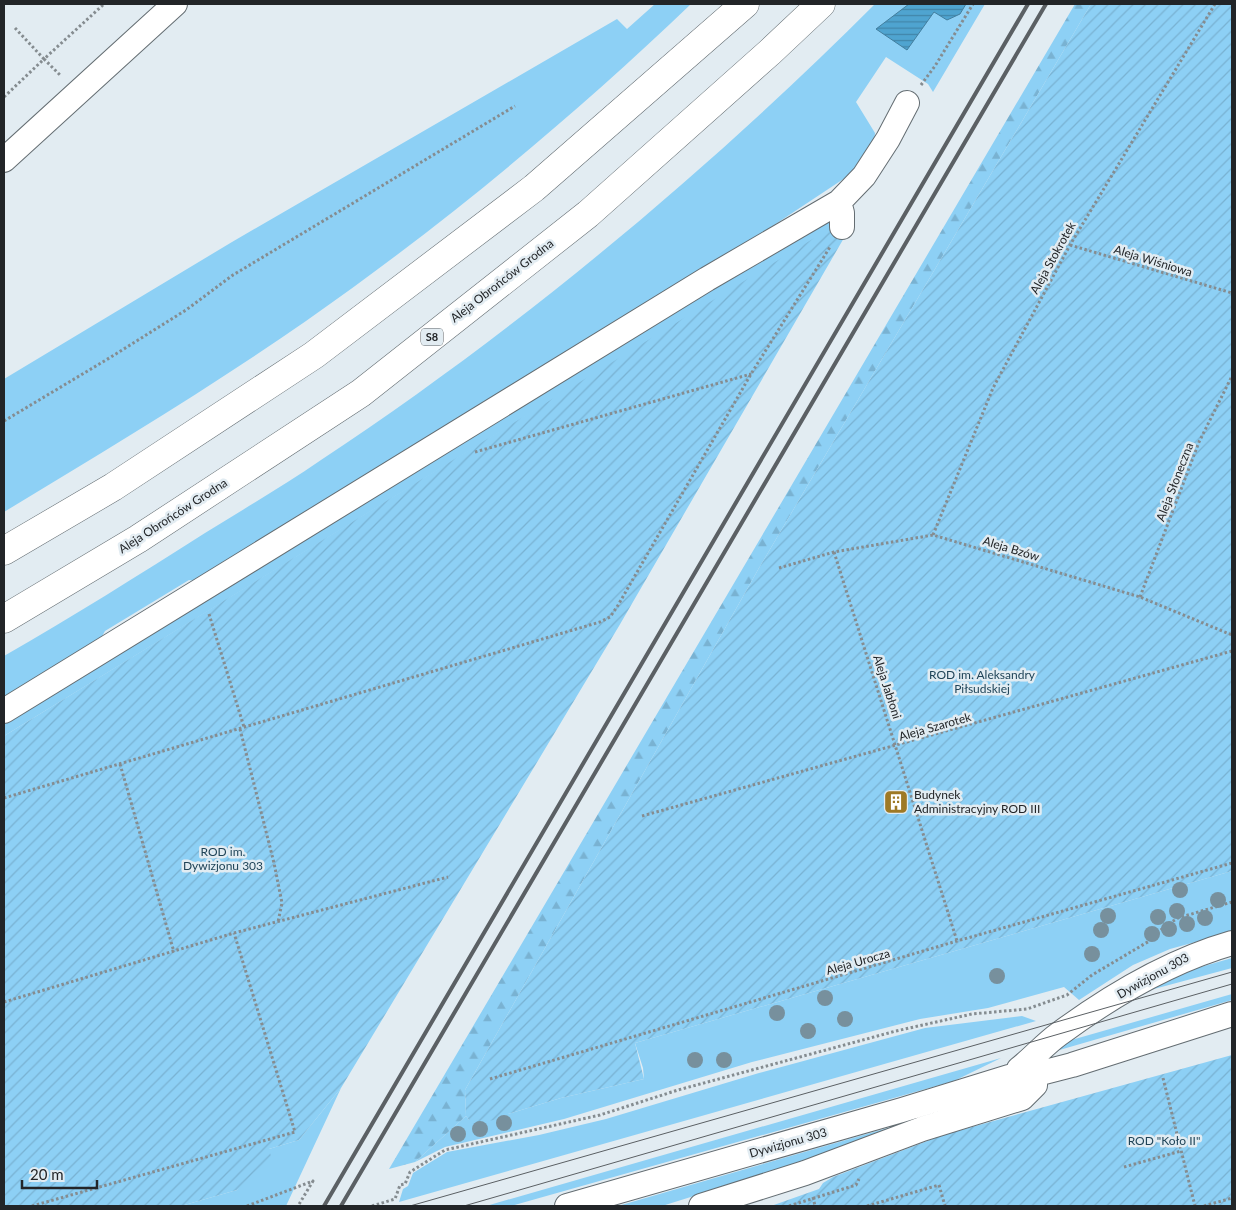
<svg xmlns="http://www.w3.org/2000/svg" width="1236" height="1210" viewBox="0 0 1236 1210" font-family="Lato,sans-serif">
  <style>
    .grass { fill: #8dd0f5 }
    .forest { fill: url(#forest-firs) }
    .garden { fill: url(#garden-furrows) }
    .water { fill: url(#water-rules); stroke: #427e9e }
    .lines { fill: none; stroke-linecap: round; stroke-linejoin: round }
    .minor-casing { stroke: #646d72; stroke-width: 26 }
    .highway-casing { stroke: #646d72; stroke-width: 29 }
    .path { stroke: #858c90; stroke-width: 3; stroke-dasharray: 2.5 2.5; stroke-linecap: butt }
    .minor { stroke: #fff; stroke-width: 24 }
    .highway { stroke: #fff; stroke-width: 28 }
    .tram { stroke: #5b6064; stroke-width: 1 }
    .rail { stroke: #5b6064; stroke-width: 4 }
    .tree { fill: #77909d }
    .labels { text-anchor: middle; stroke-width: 5; stroke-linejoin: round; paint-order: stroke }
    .shield { fill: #e2ecf2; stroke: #5c6165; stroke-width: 1 }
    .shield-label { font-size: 11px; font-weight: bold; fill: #222528 }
    .street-label { font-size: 12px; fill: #222528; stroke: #e2ecf2 }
    .park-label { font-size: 12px; fill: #1f4458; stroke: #e2ecf2 }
    .poi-label { font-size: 12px; fill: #222528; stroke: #e2ecf2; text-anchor: start }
  </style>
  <defs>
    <pattern id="forest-firs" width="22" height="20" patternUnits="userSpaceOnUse" patternTransform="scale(1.25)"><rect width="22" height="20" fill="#8dd0f5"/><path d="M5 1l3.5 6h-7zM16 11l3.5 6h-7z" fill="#79b2d2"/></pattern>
    <pattern id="garden-furrows" width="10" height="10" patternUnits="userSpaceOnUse" patternTransform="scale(1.25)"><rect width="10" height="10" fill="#8dd0f5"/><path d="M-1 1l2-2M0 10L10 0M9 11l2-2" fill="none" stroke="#79b2d2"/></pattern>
    <pattern id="water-rules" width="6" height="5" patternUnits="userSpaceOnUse" patternTransform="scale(1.25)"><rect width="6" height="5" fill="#4fa4d0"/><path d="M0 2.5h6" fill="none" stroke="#4185a9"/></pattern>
  </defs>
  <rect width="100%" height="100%" fill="#e2ecf2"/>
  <path class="grass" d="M655 4H691C572 118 442 226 306 321 208 389 106 450 4 512V379L232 242 617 19 627 29Z
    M875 4H909L907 6 934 12 960 14 966 4H985L933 92 928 84 886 57 856 102 875 133 874 144 851 174 735 251 195 581 189 580 105 631 100 640 4 702V656C72 617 139 575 205 533 244 509 283 486 321 460 519 329 707 172 875 4Z
    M830 218 834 227 4 736V721Z
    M1232 871V932L1170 949 1133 965 1079 1000 1064 987 988 1008 920 1019 752 1062 564 1119 445 1147 415 1162 466 1116 469 1120 508 1117V1114L561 1098 644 1079 643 1068 635 1043Z
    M1232 958V968L1128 996 1180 973Z
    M1232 994V1000L1056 1051 1054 1045Z
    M1022 1016 1036 1021 399 1202 403 1189 408 1186 413 1173 447 1152 539 1135 606 1119 759 1073 925 1028Z
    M1001 1058 954 1081 511 1206H486Z
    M341 1088 286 1206H181L237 1190 269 1149 299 1140Z
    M898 1125 799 1163 662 1206H618Z"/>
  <path class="forest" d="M1075 4H1091L759 568 465 1090 466 1116 415 1162 389 1169Z"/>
  <path class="garden" d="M1091 4H1232V871L635 1043 644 1079 561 1098 508 1114V1117L479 1123 469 1120 466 1116 465 1090 759 568Z
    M837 224 848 231 619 626 341 1088 299 1140 269 1149 272 1160 237 1190 181 1206H4V736Z
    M1232 1055V1206H771L819 1189 823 1183 833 1177 943 1135Z"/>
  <path class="water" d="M909 4H966L960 14 947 20 934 12 907 50 876 29Z"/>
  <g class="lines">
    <defs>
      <path id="minor" d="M4 160 175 4
        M839 202 842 213V227
        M4 711 707 279 839 202 864 176 888 139 907 103
        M1019 1069C1033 1058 1045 1044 1059 1034 1112 995 1169 961 1232 943
        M567 1206 902 1110 1009 1077 1041 1073 1072 1065 1232 1014
        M701 1206 805 1173 922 1129 1022 1098 1035 1085 1032 1061"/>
      <path id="highway" d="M4 551 113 487 314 355 534 188 745 4
        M4 619 138 539 361 393 588 214 770 52 821 4"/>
    </defs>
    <use href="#minor" class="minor-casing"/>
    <use href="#highway" class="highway-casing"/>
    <path class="path" d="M15 28 44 59 104 4
      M921 85 935 66 973 4
      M4 97 44 59 61 76
      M1070 245 1232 293
      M4 421 111 357 186 310 233 275 515 106
      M475 452 751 374
      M933 535 993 388 1070 245 1215 4
      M834 552 957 941
      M779 568 834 552 933 535 1140 597 1232 635
      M1140 597 1199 442 1232 376
      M209 614 244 727
      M240 729 274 863 282 903 278 922
      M120 764 174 952
      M4 798 600 622 610 617 617 607 751 374 830 247
      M642 816 1232 651
      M4 1002 234 933 448 877
      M1163 1078 1195 1206
      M490 1079 957 941 1232 863
      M1124 1167 1181 1151
      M813 1197 815 1206
      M32 1206 295 1132 234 933
      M247 1206 313 1181 298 1206
      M372 1206 395 1199 400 1185 405 1184 410 1172 445 1150 600 1115 678 1090 896 1031 972 1014 1027 1009 1067 995 1092 975 1151 940 1165 926 1178 918 1232 902
      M789 1206 856 1185 859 1179
      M867 1206 939 1185 945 1206
      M1204 1206 1232 1198"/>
    <use href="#minor" class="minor"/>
    <use href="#highway" class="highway"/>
    <path class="tram" d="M410 1206 1232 972
      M464 1206 1232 984"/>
    <path class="rail" d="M324 1206 1028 4
      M341 1206 1046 4"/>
  </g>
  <g class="tree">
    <circle cx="1180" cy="890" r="8"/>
    <circle cx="1218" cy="900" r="8"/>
    <circle cx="1177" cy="911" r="8"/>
    <circle cx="1108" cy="916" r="8"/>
    <circle cx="1158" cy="917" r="8"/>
    <circle cx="1205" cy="918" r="8"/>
    <circle cx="1187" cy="924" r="8"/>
    <circle cx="1169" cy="929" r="8"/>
    <circle cx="1101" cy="930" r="8"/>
    <circle cx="1152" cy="934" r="8"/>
    <circle cx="1092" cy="954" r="8"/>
    <circle cx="997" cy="976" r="8"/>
    <circle cx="825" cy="998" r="8"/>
    <circle cx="777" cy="1013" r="8"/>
    <circle cx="845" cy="1019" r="8"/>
    <circle cx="808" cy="1031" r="8"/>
    <circle cx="695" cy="1060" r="8"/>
    <circle cx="724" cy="1060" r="8"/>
    <circle cx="504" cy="1123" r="8"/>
    <circle cx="480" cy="1129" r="8"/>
    <circle cx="458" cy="1134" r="8"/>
  </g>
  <defs>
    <symbol id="building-square" viewBox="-11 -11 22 22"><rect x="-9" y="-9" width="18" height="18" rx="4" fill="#9e7925" stroke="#e2ecf2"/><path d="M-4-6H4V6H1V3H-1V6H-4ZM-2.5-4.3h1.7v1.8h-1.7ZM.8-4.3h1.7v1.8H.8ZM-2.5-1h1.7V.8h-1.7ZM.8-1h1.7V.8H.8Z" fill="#fff"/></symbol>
  </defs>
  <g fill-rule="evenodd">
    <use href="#building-square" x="882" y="788" width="28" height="28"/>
  </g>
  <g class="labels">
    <rect class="shield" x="421" y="328.5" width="22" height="17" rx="4"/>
    <g class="shield-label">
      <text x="432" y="341">S8</text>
    </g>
    <g class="street-label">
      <text transform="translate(1053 258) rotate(-61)" y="4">Aleja Stokrotek</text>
      <text transform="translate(1153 261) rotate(17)" y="4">Aleja Wiśniowa</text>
      <text transform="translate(502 281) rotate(-38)" y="4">Aleja Obrońców Grodna</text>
      <text transform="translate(1175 482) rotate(-69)" y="4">Aleja Słoneczna</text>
      <text transform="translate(173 516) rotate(-33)" y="4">Aleja Obrońców Grodna</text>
      <text transform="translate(1011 549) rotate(17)" y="4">Aleja Bzów</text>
      <text transform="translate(887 687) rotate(72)" y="4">Aleja Jabłoni</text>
      <text transform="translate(935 727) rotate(-16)" y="4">Aleja Szarotek</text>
      <text transform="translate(858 962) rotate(-16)" y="4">Aleja Urocza</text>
      <text transform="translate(1153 976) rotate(-29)" y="4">Dywizjonu 303</text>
      <text transform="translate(788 1143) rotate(-16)" y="4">Dywizjonu 303</text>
    </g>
    <g class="park-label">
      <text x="982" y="679">ROD im. Aleksandry<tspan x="982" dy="14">Piłsudskiej</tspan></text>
      <text x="223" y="856">ROD im.<tspan x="223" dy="14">Dywizjonu 303</tspan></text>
      <text x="1164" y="1145">ROD "Koło II"</text>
    </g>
    <g class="poi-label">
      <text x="914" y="799">Budynek<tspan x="914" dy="14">Administracyjny ROD III</tspan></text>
    </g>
  </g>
  <rect width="1236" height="1210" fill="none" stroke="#222528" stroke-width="10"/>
  <path d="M22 1180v8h75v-8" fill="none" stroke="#222528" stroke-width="2.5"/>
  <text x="30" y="1180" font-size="15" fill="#222528" stroke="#e2ecf2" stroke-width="4" paint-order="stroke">20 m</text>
</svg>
